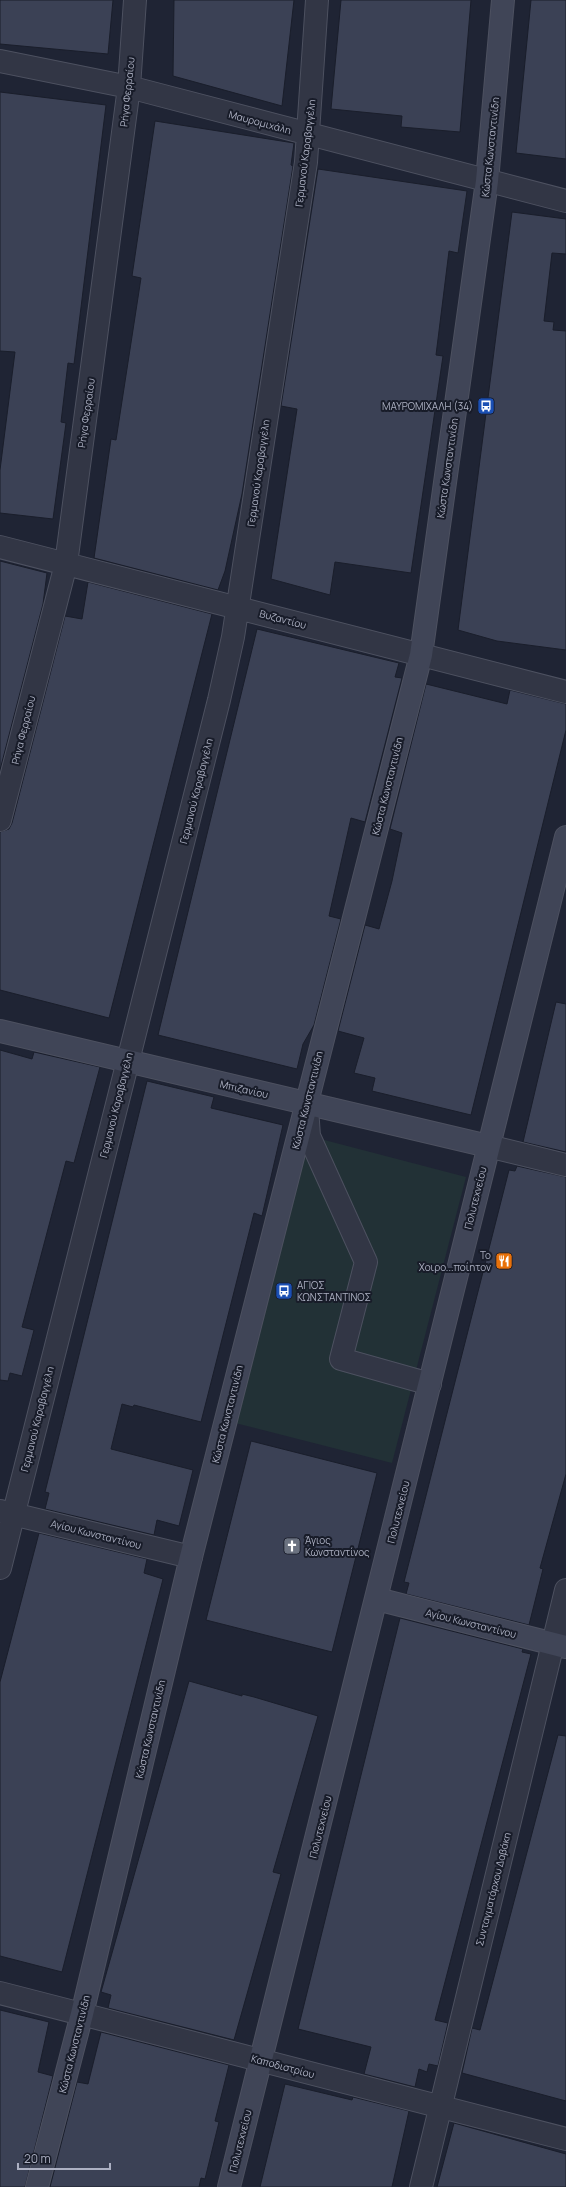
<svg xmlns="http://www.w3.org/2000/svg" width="566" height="2187" viewBox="0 0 566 2187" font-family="Manrope,sans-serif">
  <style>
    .green { fill: #223136 }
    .building { fill: #3b4155; stroke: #1a1e2b }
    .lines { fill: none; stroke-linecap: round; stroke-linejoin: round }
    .street-casing { stroke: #4d5160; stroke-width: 24 }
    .secondary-casing { stroke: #4d5160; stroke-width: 24 }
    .street { stroke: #323645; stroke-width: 22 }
    .secondary { stroke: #404557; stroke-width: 22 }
    .labels { text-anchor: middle; stroke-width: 4; stroke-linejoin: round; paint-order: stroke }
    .street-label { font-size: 10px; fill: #acb0c2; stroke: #181c29 }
    .poi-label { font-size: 10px; fill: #acb0c2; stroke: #181c29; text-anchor: end }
  </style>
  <rect width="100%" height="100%" fill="#1f2434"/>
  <path class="green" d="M309 1136 466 1177 392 1463 235 1423Z"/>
  <path class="building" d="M0 0H113L108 54 0 44Z
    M174 0H294L282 106 173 76Z
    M341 0H471L460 132 401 127 402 116 331 109Z
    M531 0H566V159L516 153Z
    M0 92 106 105 74 364 68 363 61 422 66 423 53 519 0 513V470L15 352 0 351Z
    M155 121 294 143 291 165 293 166 242 494 225 571 218 590 94 558 111 439 116 440 141 278 132 276Z
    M318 169 467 191 458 253 449 251 436 355 443 356 411 573 335 562 330 595 271 579 297 409 281 406Z
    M512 212 566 219V254L552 253 544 321 554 322 553 330 566 331V650L497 641 458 630Z
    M0 561 47 573 43 604 0 770Z
    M88 582 212 614 109 1018 0 990V832L9 829 12 823 65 616 82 619Z
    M257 629 399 663 395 677 402 678 365 822 351 818 329 916 341 919 314 1025 303 1044 297 1069 158 1035Z
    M426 684 507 704 510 690 566 704V730L471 1115 372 1091 375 1078 354 1073 364 1038 338 1031 365 925 379 929 392 881 402 833 390 829Z
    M556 1002 566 1004V1152L523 1142Z
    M0 1050 32 1059 34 1052 100 1067 74 1163 66 1161 22 1327 34 1330 22 1376 10 1373 8 1381 0 1380Z
    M147 1081 214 1097 211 1108 283 1125 262 1216 254 1213 201 1422 134 1405 133 1407 122 1404 111 1449 193 1470 179 1526 157 1520 154 1535 45 1509 49 1493 45 1492Z
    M517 1166 566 1177V1474L540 1568 543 1569 529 1625 406 1594 409 1583 404 1582 509 1170 515 1171Z
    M251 1441 377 1473 332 1652 206 1620Z
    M39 1533 147 1559 144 1573 163 1579 62 1972 0 1956V1682Z
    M400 1618 523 1649 522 1652 531 1654 435 2020 448 2023 438 2066 429 2064 427 2072 419 2069 415 2087 364 2074 371 2047 298 2029Z
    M189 1681 242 1696V1694L254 1697 318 1716 273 1872 281 1874 234 2040 108 2008 111 1995 101 1992Z
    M558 1735 566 1736V2101L462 2073 472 2028 480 2030Z
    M0 2010 49 2022 38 2072 53 2076 25 2187H0Z
    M101 2032 229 2065 215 2121 219 2122 205 2179 201 2178 199 2187H50L77 2082 88 2084Z
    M285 2084 352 2100 353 2097 409 2111 392 2187H260Z
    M454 2123 566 2154V2187H437Z"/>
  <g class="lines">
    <defs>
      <path id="street" d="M0 61 129 87 566 201
        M0 547 566 692
        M0 820 66 564 129 87 135 0
        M307 1108 309 1136 366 1262 341 1359 430 1384
        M488 1146 566 1165
        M0 1511 191 1557
        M0 1568 219 700 233 637 306 162 317 0
        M0 1993 566 2139
        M421 2187 566 1590"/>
      <path id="secondary" d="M0 1031 488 1146
        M377 1599 566 1647
        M37 2187 82 2014 191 1557 421 655 487 181 503 0
        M229 2187 566 837"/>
    </defs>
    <use href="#street" class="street-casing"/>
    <use href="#secondary" class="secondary-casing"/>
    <use href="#street" class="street"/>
    <use href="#secondary" class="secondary"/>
  </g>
  <defs>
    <symbol id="bus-square" viewBox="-11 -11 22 22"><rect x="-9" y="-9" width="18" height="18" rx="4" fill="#1a4fb4" stroke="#181c29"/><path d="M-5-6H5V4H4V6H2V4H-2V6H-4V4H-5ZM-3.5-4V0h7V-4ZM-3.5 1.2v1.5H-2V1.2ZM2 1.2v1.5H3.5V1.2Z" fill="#fff"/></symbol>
    <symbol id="restaurant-square" viewBox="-11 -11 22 22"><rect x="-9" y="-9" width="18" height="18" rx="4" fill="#e8710a" stroke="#181c29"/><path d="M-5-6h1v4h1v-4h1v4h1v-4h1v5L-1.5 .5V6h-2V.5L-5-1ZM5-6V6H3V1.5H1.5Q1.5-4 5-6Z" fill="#fff"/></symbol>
    <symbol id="church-square" viewBox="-11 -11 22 22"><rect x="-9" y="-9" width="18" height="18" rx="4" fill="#6b7280" stroke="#181c29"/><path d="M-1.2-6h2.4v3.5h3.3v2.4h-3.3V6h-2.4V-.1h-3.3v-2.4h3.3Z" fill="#fff"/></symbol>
  </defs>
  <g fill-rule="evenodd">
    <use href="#bus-square" x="476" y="396" width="20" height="20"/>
    <use href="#restaurant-square" x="494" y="1251" width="20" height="20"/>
    <use href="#bus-square" x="274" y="1281" width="20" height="20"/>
    <use href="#church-square" x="282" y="1536" width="20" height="20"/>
  </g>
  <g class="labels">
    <g class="street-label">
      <text transform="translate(127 92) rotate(-84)" y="4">Ρήγα Φερραίου</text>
      <text transform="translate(260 122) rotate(15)" y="4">Μαυρομιχάλη</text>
      <text transform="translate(490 147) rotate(-84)" y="4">Κώστα Κωνσταντινίδη</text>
      <text transform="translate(305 153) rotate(-83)" y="4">Γερμανού Καραβαγγέλη</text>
      <text transform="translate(86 413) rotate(-82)" y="4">Ρήγα Φερραίου</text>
      <text transform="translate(447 468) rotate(-82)" y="4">Κώστα Κωνσταντινίδη</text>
      <text transform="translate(258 473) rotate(-82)" y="4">Γερμανού Καραβαγγέλη</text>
      <text transform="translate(283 619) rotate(15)" y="4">Βυζαντίου</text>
      <text transform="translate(23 730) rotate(-76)" y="4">Ρήγα Φερραίου</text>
      <text transform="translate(387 786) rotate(-76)" y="4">Κώστα Κωνσταντινίδη</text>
      <text transform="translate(196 791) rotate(-76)" y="4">Γερμανού Καραβαγγέλη</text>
      <text transform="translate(244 1089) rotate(13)" y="4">Μπιζανίου</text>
      <text transform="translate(307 1100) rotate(-76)" y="4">Κώστα Κωνσταντινίδη</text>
      <text transform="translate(116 1105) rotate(-76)" y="4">Γερμανού Καραβαγγέλη</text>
      <text transform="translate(475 1198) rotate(-76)" y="4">Πολυτεχνείου</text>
      <text transform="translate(227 1414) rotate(-76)" y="4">Κώστα Κωνσταντινίδη</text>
      <text transform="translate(37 1419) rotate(-76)" y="4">Γερμανού Καραβαγγέλη</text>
      <text transform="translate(398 1512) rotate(-76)" y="4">Πολυτεχνείου</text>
      <text transform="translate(96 1534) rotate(14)" y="4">Αγίου Κωνσταντίνου</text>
      <text transform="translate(471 1623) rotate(14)" y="4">Αγίου Κωνσταντίνου</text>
      <text transform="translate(150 1729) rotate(-77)" y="4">Κώστα Κωνσταντινίδη</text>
      <text transform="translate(320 1827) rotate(-76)" y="4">Πολυτεχνείου</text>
      <text transform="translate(493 1889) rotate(-76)" y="4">Συνταγματάρχου Δαβάκη</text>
      <text transform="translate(74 2044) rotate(-76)" y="4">Κώστα Κωνσταντινίδη</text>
      <text transform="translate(283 2066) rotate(15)" y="4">Καποδιστρίου</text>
      <text transform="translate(240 2141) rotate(-76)" y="4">Πολυτεχνείου</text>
    </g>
    <g class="poi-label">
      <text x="473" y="410">ΜΑΥΡΟΜΙΧΑΛΗ (34)</text>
      <text x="491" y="1259">Το<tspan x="491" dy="12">Χοιρο...ποίητον</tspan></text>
      <text x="297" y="1289" text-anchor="start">ΑΓΙΟΣ<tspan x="297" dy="12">ΚΩΝΣΤΑΝΤΙΝΟΣ</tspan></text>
      <text x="305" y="1544" text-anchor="start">Άγιος<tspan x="305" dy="12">Κωνσταντίνος</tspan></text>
    </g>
  </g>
  <path d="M18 2163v6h92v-6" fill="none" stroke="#acb0c2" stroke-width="2"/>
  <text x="24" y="2163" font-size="12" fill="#acb0c2" stroke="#181c29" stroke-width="3" paint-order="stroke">20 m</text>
</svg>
